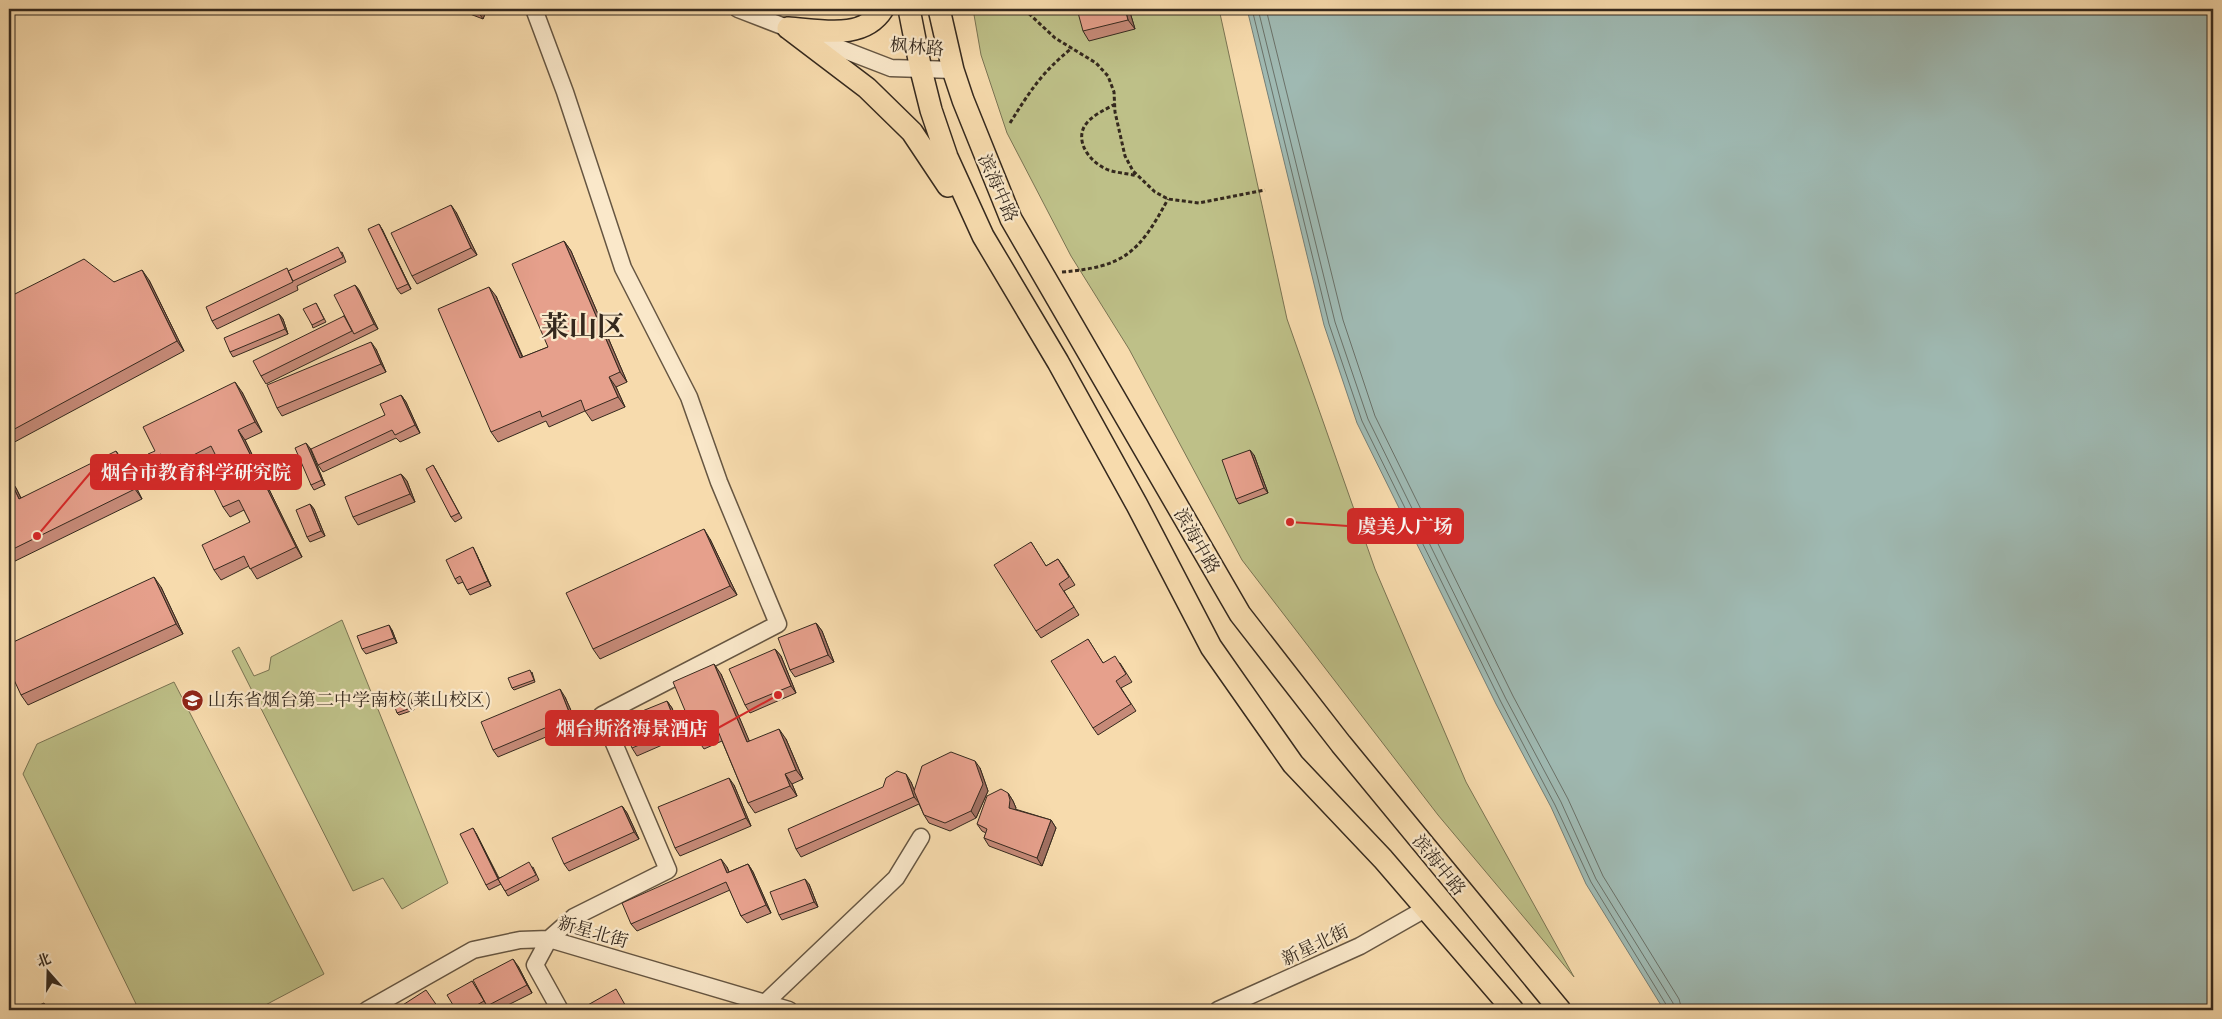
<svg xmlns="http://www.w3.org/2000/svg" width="2222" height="1019" viewBox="0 0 2222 1019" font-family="'Old Standard TT','Noto Serif SC',serif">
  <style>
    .green { fill: #bec088; stroke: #7a7453 }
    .water { fill: #9fb9b2; stroke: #757f77 }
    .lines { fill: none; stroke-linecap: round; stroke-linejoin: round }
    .shore { stroke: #6a7168; stroke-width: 1 }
    .minor-casing { stroke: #665642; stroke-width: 19 }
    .major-casing { stroke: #35291e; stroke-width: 24 }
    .path { stroke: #35291e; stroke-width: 3; stroke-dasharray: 4 2.5; stroke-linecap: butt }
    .minor { stroke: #fae8ca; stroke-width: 16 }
    .major { stroke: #f7dbad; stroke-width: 21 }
    .wall { fill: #c68a78; stroke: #35291e }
    .shaded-wall { fill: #a17062; stroke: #35291e }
    .building { fill: #e6a08c; stroke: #35291e }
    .labels { text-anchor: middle; stroke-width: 4.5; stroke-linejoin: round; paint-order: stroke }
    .street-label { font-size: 18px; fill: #35291e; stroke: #fae8ca }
    .poi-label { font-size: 18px; fill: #35291e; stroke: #fae8ca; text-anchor: start }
    .town-label { font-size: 28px; font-weight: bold; fill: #35291e; stroke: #fae8ca }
    .leader { fill: none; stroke: #d62828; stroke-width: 2 }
    .callout-dot { fill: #d62828; stroke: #fae8ca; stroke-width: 2 }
    .callout { fill: #d62828; stroke: #d62828; stroke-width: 2 }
    .callout-label { font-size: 19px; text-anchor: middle; font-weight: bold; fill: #fff }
  </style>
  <rect width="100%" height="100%" fill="#f7dbad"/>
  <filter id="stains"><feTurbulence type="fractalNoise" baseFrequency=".004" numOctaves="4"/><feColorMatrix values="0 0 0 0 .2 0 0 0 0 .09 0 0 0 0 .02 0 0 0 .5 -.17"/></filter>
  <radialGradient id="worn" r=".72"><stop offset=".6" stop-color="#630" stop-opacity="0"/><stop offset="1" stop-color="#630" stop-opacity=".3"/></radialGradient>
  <path class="green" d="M973 9H1219L1287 319 1375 569 1466 782 1574 977 1438 815 1242 560 1129 349 1071 256 1007 133 981 55Z
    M342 620 448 883 402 909 383 878 353 891 232 651 239 647 254 676 269 670 271 657Z
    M174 682 324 974 256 1010H139L23 774 37 744Z"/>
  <path class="water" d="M1247 9H2213V1010H1664L1586 884 1551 807 1496 704 1357 423 1324 325Z"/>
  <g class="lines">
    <path class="shore" d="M1252 9 1329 324 1362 421 1501 702 1555 805 1591 882 1667 1006 1668 1010
      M1258 9 1335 322 1368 419 1506 699 1561 802 1596 879 1673 1003 1674 1010
      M1266 9 1343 320 1375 416 1513 696 1568 799 1603 876 1679 999 1682 1010"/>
    <defs>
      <path id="minor" d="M534 9 565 92 623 268 689 397 719 482 778 624 602 715 668 870 574 917 549 939 535 965 560 1010
        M738 9 891 68 953 70
        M765 1003 896 878 921 837
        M367 1010 473 950 520 940 549 939 789 1010
        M1218 1010 1360 946 1425 909"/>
      <path id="major" d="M909 9 921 70 931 110 947 157 983 236 1058 362 1137 505 1211 647 1293 764 1383 859 1513 1010
        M939 9 953 70 963 100 1011 219 1240 614 1341 744 1560 1010
        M788 28 867 88 912 132 948 186
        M788 28C820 30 863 41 883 9"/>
    </defs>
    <use href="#minor" class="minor-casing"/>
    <use href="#major" class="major-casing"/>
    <path class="path" d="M1024 9 1055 38 1096 63 1108 76 1114 92 1115 112 1125 156 1133 171 1155 192 1168 199 1199 203 1265 190
      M1115 104C1105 110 1090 116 1084 127 1076 143 1090 161 1104 168 1113 173 1127 173 1137 176
      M1010 123C1030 91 1042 72 1072 48
      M1062 272C1124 267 1139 253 1168 199"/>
    <use href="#minor" class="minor"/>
    <use href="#major" class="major"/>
  </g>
  <path class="wall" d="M457 9H487L483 19Z
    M1129 9 1135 29 1089 41 1083 31Z
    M456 212 477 255 417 284 412 276Z
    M382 229 411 289 401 294 397 289Z
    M564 241 571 251 627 382 616 387 625 407 592 421 585 411 549 427 546 421 498 442 491 432 496 296 523 357 548 347Z
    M342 252 346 262 297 286 298 290 217 329 212 321 288 271Z
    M149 280 184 351 9 445V297L114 282Z
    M355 285 359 290 378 329 266 384 261 376 344 316Z
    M316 303 326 322 313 328 312 325Z
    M279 314 283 319 288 334 233 357 230 352Z
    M376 349 386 372 282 416 277 408Z
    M242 392 262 432 245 440 302 557 257 579 249 566 221 580 214 570 250 522 244 510 230 517 223 507 218 460 216 457 175 478 166 465 158 469 151 459Z
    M401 395 406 402 420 433 400 442 396 438 323 472 318 465 385 415Z
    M310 448 325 485 314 490 311 485Z
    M1254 455 1268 493 1239 504 1236 499Z
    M123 461 142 499 9 564V478L16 488 21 498Z
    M433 465 436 470 462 518 455 522 451 517Z
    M401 474 407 481 415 502 358 525 353 517Z
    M310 504 314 509 325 536 310 542 307 537Z
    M710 539 737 595 600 659 593 649Z
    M1031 542 1046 566 1058 559 1063 566 1075 585 1064 591 1079 615 1041 638 1036 631Z
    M476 553 491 586 470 595 467 590 463 582 458 584 455 579Z
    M161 587 183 634 28 705 21 695Z
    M816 623 822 631 834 662 795 677 790 670Z
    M392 630 397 643 366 654 362 649Z
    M1088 639 1103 663H1120L1132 682 1121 688 1136 711 1098 735 1093 728Z
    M775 649 781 656 796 693 750 713 745 705Z
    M532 672 535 682 514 690 512 688Z
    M721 674 749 741 786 739 803 779 792 784 797 796 755 813 748 803 722 741 704 749 697 739Z
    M409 696 411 699 414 710 399 715 397 713Z
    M565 697 577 724 498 757 493 750Z
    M667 701 672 708 683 736 637 756 632 748Z
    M980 768 988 791 976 818 950 831 929 823 924 815 919 804 801 857 796 849 911 782 914 790Z
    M734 785 751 826 680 856 675 848Z
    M1008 793 1013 801 1016 808 1015 809 1051 820 1056 828 1042 866 989 846 984 838 986 833 982 831 977 824Z
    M622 806 627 813 639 839 569 871 564 864Z
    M476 833 499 878 533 867 539 880 508 896 501 884 489 890 486 885Z
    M748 864 753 872 771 913 747 923 741 916 730 890 637 931 631 924 727 867 729 872Z
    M809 884 818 907 782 920 779 915Z
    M518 966 532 993 498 1010H490L487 1006 481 1010H456L472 981 486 1004Z"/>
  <path class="shaded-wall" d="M476 9H487L483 19Z
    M1125 9H1129L1135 29 1128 20Z
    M451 205 456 212 477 255 471 248Z
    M379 224 382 229 411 289 408 284Z
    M564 241 571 251 627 382 620 372Z
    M142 270 149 280 184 351 177 341Z
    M355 285 359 290 378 329 374 324Z
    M489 287 496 296 527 368 520 358Z
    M279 314 283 319 288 334 285 329Z
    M371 342 376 349 386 372 381 364Z
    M609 377 616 387 625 407 618 397Z
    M235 382 242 392 262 432 255 422Z
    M401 395 406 402 420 433 415 425Z
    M238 430 245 440 302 557 296 547Z
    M306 443 310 448 325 485 322 480Z
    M1250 450 1254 455 1268 493 1264 488Z
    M116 451 123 461 142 499 135 489Z
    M401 474 407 481 415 502 410 494Z
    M9 478 16 488 26 509 19 499Z
    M310 504 314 509 325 536 321 531Z
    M704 529 710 539 737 595 730 586Z
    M473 547 476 553 491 586 488 581Z
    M154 577 161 587 183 634 176 624Z
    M816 623 822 631 834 662 828 655Z
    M389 625 392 630 397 643 394 638Z
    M775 649 781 656 796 693 791 686Z
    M714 664 721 674 754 752 747 742Z
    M560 689 565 697 577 724 571 717Z
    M667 701 672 708 683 736 678 729Z
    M779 729 786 739 803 779 796 770Z
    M975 761 980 768 988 791 976 818 971 811Z
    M785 774 792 784 797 796 790 786Z
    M906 774 911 782 920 804 914 797Z
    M729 778 734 785 751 826 746 818Z
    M1008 793 1013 801 1016 808 1014 815 1009 808Z
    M622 806 627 813 639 839 634 832Z
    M1051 820 1056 828 1042 866 1037 858Z
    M473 828 476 833 501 884 498 879Z
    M721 859 727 867 733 881 727 873Z
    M748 864 753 872 771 913 766 905Z
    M805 879 809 884 818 907 814 902Z
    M513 959 518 966 532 993 527 985Z"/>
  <path class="building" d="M1077 9H1125L1128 20 1083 31Z
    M451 205 471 248 412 276 391 233Z
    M379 224 408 284 397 289 368 229Z
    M564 241 620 372 609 377 618 397 585 411 581 400 542 417 540 411 491 432 438 309 489 287 520 358 548 347 512 264Z
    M338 247 343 257 293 281 288 271Z
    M84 259 114 282 142 270 177 341 9 432V297Z
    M287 268 293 282 212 321 206 307Z
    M355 285 374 324 354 334 334 295Z
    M316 303 324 319 312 325 303 309Z
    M279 314 285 329 230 352 224 338Z
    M344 316 352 331 261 376 253 361Z
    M371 342 381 364 277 408 267 385Z
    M235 382 255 422 238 430 296 547 250 569 244 556 214 570 202 545 250 522 239 500 223 507 203 467 218 460 211 446 168 468 161 454 151 459 148 454 155 451 143 427Z
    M401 395 415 425 395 435 392 430 318 465 311 449 385 415 380 404Z
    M306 443 322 480 311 485 295 448Z
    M1250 450 1264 488 1236 499 1222 460Z
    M116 451 135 489 9 551V478L19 499Z
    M433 465 459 513 451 517 426 469Z
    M401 474 410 494 353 517 345 497Z
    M310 504 321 531 307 537 296 510Z
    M704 529 730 586 593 649 566 593Z
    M1031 542 1046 566 1058 559 1069 577 1059 584 1074 607 1036 631 994 565Z
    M473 547 488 581 467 590 460 576 455 579 446 560Z
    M154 577 176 624 21 695 9 669V644Z
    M816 623 828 655 790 670 778 638Z
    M389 625 394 638 362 649 357 636Z
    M1088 639 1103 663 1115 656 1126 674 1116 681 1131 704 1093 728 1051 661Z
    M775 649 791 686 745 705 729 669Z
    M714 664 747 742 779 729 796 770 785 774 790 786 748 803 718 731 697 739 673 682Z
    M530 670 534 680 512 688 508 678Z
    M560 689 571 717 493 750 481 722Z
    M409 696 413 707 397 713 393 702Z
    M667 701 678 729 632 748 620 720Z
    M951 752 975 761 983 784 971 811 945 823 924 815 914 791 922 766Z
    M897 771 906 774 914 797 796 849 788 829 883 787 886 778Z
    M729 778 746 818 675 848 658 807Z
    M1001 789 1008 793 1010 800 1009 808 1051 820 1037 858 984 838 987 829 977 824 987 796Z
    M622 806 634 832 564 864 552 838Z
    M473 828 498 879 529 862 536 875 505 891 498 879 486 885 460 834Z
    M721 859 727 873 748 864 766 905 741 916 726 882 631 924 622 903Z
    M805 879 814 902 779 915 770 892Z
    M513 959 527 985 487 1006 473 980Z
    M472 981 484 1001 468 1010H456L447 995Z
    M616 989 628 1010H579Z
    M426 990 440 1010H395Z
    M44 1003 48 1010H29Z"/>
  <defs>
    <symbol id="school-disc" viewBox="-11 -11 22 22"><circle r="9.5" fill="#8f2418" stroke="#fae8ca"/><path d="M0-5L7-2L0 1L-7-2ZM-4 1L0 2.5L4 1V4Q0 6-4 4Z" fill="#fff"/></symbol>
  </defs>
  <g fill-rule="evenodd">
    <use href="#school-disc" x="180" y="688" width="25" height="25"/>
  </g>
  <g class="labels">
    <g class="street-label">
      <text transform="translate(917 47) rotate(5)" y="6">枫林路</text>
      <text transform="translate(998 188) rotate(66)" y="6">滨海中路</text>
      <text transform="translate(1197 541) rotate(60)" y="6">滨海中路</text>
      <text transform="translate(1439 865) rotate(51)" y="6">滨海中路</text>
      <text transform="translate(593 932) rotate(16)" y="6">新星北街</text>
      <text transform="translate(1315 945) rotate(-25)" y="6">新星北街</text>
    </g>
    <g class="poi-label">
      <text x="208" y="706">山东省烟台第二中学南校(莱山校区)</text>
    </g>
    <g class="town-label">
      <text x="583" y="336">莱山区</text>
    </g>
  </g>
  <path class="leader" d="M37 536L91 472M1290 522L1348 526M778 695L718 728"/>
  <g class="callout-dot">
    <circle cx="37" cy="536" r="5"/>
    <circle cx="1290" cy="522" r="5"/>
    <circle cx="778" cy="695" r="5"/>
  </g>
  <g class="callout">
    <rect x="91" y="455" width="210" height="34" rx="5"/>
    <rect x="1348" y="509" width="115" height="34" rx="5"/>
    <rect x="546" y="711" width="172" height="34" rx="5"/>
  </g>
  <g class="callout-label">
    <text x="196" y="479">烟台市教育科学研究院</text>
    <text x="1405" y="533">虞美人广场</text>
    <text x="632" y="735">烟台斯洛海景酒店</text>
  </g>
  <rect width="2222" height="1019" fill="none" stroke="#f7dbad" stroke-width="30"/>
  <rect x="10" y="10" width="2202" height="999" fill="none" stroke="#35291e" stroke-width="2.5"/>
  <rect x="15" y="15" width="2192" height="989" fill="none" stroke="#35291e"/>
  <g transform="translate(48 972) rotate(340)" stroke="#fae8ca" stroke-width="4" paint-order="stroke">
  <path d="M0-4L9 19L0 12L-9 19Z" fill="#35291e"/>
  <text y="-8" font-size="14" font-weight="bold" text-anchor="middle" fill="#35291e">北</text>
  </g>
  <rect width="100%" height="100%" filter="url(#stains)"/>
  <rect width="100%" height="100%" fill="url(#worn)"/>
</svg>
